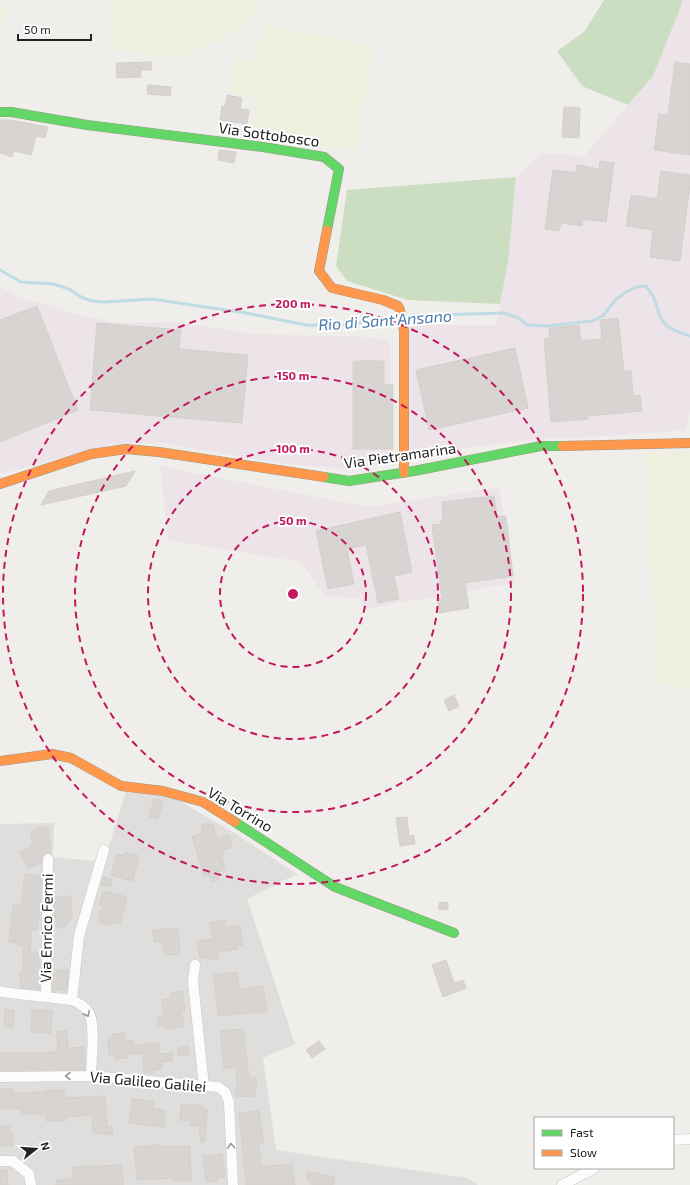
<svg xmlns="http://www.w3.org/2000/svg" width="690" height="1185" viewBox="0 0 690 1185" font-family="'Exo 2',sans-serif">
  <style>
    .residential { fill: #dfdedc }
    .industrial { fill: #ede4e9 }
    .farmland { fill: #efefdf }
    .forest { fill: #cbdec1 }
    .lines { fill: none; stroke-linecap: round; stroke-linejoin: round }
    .stream { stroke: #bfdbe3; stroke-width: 3 }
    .building { fill: #d7d4d2; stroke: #d3d0cc }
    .street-casing { stroke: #c9c8c7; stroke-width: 11 }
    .fast-casing { stroke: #999a82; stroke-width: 10 }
    .slow-casing { stroke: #999a82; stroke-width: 10 }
    .street { stroke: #fdfcfc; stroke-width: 10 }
    .fast { stroke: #63d668; stroke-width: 9 }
    .slow { stroke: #ff974d; stroke-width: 9 }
    .oneway { stroke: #9a9a9a }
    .ring { fill: none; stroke: #c2185b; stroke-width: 2; stroke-dasharray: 7 5 }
    .labels { text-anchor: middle; stroke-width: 4; stroke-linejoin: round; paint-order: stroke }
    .street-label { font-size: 15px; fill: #222; stroke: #fff }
    .water-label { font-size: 16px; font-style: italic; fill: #4a7aab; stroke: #fff }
    .centre { fill: #c2185b; stroke: #fff; stroke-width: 2 }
    .ring-label { font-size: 12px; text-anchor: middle; font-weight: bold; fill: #c2185b; stroke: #fff; stroke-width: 4; stroke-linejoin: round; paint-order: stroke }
  </style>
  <rect width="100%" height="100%" fill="#f0eeeb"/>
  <path class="residential" d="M126 792 173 797 231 831 297 874 247 899 295 1044 263 1058 276 1150 467 1178 478 1185H0V824L54 823 53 857 104 862Z"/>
  <path class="industrial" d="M683 0H690V410L686 430 607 436 543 439 410 454 409 325H496L508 263 516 177 540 153 584 156 653 76 679 11Z
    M0 287 25 299 80 315 119 323 176 322 255 334 367 337 390 341 392 462 355 470 276 463 160 443 113 444 0 474Z
    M160 466 368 507 499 487 515 583 364 609 360 598 324 596 301 562 168 540Z"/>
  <path class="farmland" d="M109 0H260L254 16 218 41 179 59 112 49Z
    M0 10H9L0 30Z
    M262 25 374 45 356 152 251 134 257 97 229 92 235 57 256 61Z
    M643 452H690V689L659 684Z"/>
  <path class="forest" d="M604 0H683L679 11 653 76 628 105 582 86 557 51 584 32Z
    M516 177 508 263 500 304 408 300 347 281 336 266 347 190Z"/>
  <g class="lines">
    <path class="stream" d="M0 270 21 282 53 284 69 289 81 297 92 301 105 302 152 299 246 313 306 325 338 326 398 317
      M406 316 504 313 518 318 528 325 546 326 592 321 603 316 616 299 626 292 636 287 645 286C658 297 655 311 664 323 670 330 681 333 690 336"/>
  </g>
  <path class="building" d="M151 62 152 70H141V77L117 78 116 63Z
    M675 62 690 64V155L654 150 659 114 668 115Z
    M148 85 171 87 170 96 147 94Z
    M227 95 242 98 240 109 249 110 247 124 220 120 222 106 225 107Z
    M564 107 580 108 579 138 562 137Z
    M0 120H10L48 127 45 138 36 136 31 155 14 151 12 157 0 153Z
    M219 150 236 152 234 163 218 160Z
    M600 161 614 163 606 222 583 219 582 226 561 223 559 231 545 229 553 170 576 173 577 165 599 169Z
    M661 171 690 175V185L680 261 650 257 653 230 626 226 631 195 657 199Z
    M37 306 78 410 0 442V320Z
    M618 318 624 371H631L633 396 640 395 642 411 588 416V419L551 422 544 339 550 338 549 328 579 325 581 341 602 339 600 320Z
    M97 323 181 330 179 349 248 355 242 423 90 410Z
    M515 348 528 408 429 430 416 370Z
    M353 361H384V385H393V449H353Z
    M135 471 126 486 41 505 49 491Z
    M494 496 497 517 506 516 513 576 465 583 469 608 439 613 438 598H442L432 525 441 524 440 521 443 520 442 502Z
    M400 512 412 572 394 576 399 599 378 603 366 545 347 549 354 584 328 589 316 531Z
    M454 695 459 706 449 711 444 700Z
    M154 799 163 801 158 819 149 817Z
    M407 817 409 836 414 835 415 844 400 846 396 818Z
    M201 824H213L217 839 229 835 232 847 223 850 224 854 221 855 225 869 217 872 219 880 211 882 209 875 204 876 192 837 203 833Z
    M38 828H48L51 851 43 855 41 863 29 868 21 857 20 852 23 850H27L32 844 31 831 38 830Z
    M126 852 139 856 133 881 111 875 117 854 125 856Z
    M25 874 41 876V901L37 930 32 929 30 952H40V989L21 988 20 973H23V946L17 945V943L9 942 13 905 21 906Z
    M103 877 112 879 110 887 101 885Z
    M103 891 127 897 120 924 111 922 110 926 98 922 103 906 99 905Z
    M71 896 72 917 66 925 59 929 54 918 55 897Z
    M448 902V909L439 910V903Z
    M225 920 226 927 240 925 243 945 237 946 238 949 218 952 219 958 207 960 206 957 200 958 197 941 213 939 210 923Z
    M178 928 180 954 164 955 163 941 154 942 153 930Z
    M446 960 454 983 463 980 466 988 443 997 432 965Z
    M53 970H68L67 990H53Z
    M237 972 239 989 263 986 267 1012 254 1014V1012L218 1016 214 975Z
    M182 991 185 1010 181 1011 184 1026 165 1029 164 1026 158 1027 157 1018 165 1017 162 1000 172 998 171 993Z
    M5 1009 14 1010 13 1027H4Z
    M32 1010H52L51 1033 31 1032Z
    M243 1029 249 1078 256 1077 257 1087H255V1096L236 1097V1087H237L236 1067 224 1068 220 1031Z
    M67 1031 68 1048 84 1047 85 1070H0V1053L58 1052 57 1032Z
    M124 1033V1041L134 1040V1045L159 1043V1054L173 1053 172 1061 161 1062 162 1069 153 1070V1073H144L143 1054H128V1058L115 1059V1055H109L108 1039H112V1034Z
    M319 1041 325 1049 312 1058 306 1050Z
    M189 1046 188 1056 178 1055V1047Z
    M0 1089H13V1093L46 1092V1090H65V1098L105 1096 107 1127 113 1128 112 1135 92 1132 93 1115 65 1117V1121H46V1114H21V1109H0Z
    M132 1099 154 1101 153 1109 165 1110 164 1127 129 1123Z
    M181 1104 203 1106 202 1109 207 1110 205 1142H201L199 1125 190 1126V1121L180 1120Z
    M259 1111 264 1143H259L261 1167 292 1164 295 1185H246L239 1113Z
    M0 1126H10V1132H12L13 1146H0Z
    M159 1145V1147L190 1146 191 1180 173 1181V1178L137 1180 134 1147Z
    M222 1154 225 1177 217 1178V1181L206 1182 203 1156Z
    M122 1165 123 1185H56V1181L73 1178V1167Z
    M0 1170H7L8 1185H0Z
    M308 1172 335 1177 333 1185H312V1180H307Z"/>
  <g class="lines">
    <defs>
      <path id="street" d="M195 965 193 982 204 1086
        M0 991 1 992 72 1000C79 1003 85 1006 89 1013 96 1027 91 1061 91 1076
        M46 997 48 859
        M72 1000 79 936 104 850
        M0 1077 91 1076 218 1087 225 1092 229 1102 233 1185
        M673 1140 690 1139
        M0 1161H13L29 1174 31 1185
        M562 1185 595 1168"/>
      <path id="fast" d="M0 112H11L87 125 263 147 324 157 339 169 327 230
        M324 477 349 481 414 471 541 446H562
        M235 822 335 887 454 933"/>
      <path id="slow" d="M327 230 319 271 332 288 383 300 398 306 400 310 404 331V473
        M562 446 690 443
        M0 484 91 454 126 449 159 452 324 477
        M0 761 52 754 71 758 121 786 163 791 203 802 235 822"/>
    </defs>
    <use href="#street" class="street-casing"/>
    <use href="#fast" class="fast-casing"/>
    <use href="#slow" class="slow-casing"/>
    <use href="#street" class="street"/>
    <use href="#fast" class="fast"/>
    <use href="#slow" class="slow"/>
  </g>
  <defs><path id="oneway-chevron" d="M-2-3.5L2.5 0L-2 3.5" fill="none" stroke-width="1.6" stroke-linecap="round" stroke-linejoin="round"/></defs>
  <g class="oneway">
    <use href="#oneway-chevron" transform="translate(87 1014) rotate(64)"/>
    <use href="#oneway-chevron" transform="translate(68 1076) rotate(180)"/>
    <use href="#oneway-chevron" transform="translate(231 1146) rotate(-93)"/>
  </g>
  <g class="ring">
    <circle cx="293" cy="594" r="73"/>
    <circle cx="293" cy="594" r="145"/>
    <circle cx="293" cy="594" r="218"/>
    <circle cx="293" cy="594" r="290"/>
  </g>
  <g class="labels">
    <g class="street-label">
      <text transform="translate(269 135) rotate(8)" y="5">Via Sottobosco</text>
      <text transform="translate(400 456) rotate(-8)" y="5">Via Pietramarina</text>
      <text transform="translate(240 810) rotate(31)" y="5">Via Torrino</text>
      <text transform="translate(47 928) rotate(-89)" y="5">Via Enrico Fermi</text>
      <text transform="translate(148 1082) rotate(5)" y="5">Via Galileo Galilei</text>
    </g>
    <g class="water-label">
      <text transform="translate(385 320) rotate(-4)" y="6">Rio di Sant'Ansano</text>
    </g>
  </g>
  <circle cx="293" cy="594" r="6" class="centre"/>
  <g class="ring-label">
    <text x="293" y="308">200 m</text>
    <text x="293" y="380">150 m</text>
    <text x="293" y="453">100 m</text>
    <text x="293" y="525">50 m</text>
  </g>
  <rect x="534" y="1117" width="140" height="52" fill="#ffffff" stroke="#a7a7a7"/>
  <rect x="542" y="1130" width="20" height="6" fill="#63d668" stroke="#a7a7a7"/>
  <text x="570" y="1137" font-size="12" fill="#222222">Fast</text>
  <rect x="542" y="1150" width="20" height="6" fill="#ff974d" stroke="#a7a7a7"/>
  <text x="570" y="1157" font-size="12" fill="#222222">Slow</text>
  <g transform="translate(36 1149) rotate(73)" stroke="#ffffff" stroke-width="3" paint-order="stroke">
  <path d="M0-3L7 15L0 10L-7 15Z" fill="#222222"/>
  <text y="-6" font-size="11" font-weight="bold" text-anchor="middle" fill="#222222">N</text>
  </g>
  <path d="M18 34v6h73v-6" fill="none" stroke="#222222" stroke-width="2"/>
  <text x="24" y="34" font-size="12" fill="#222222" stroke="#ffffff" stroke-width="3" paint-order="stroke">50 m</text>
</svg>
